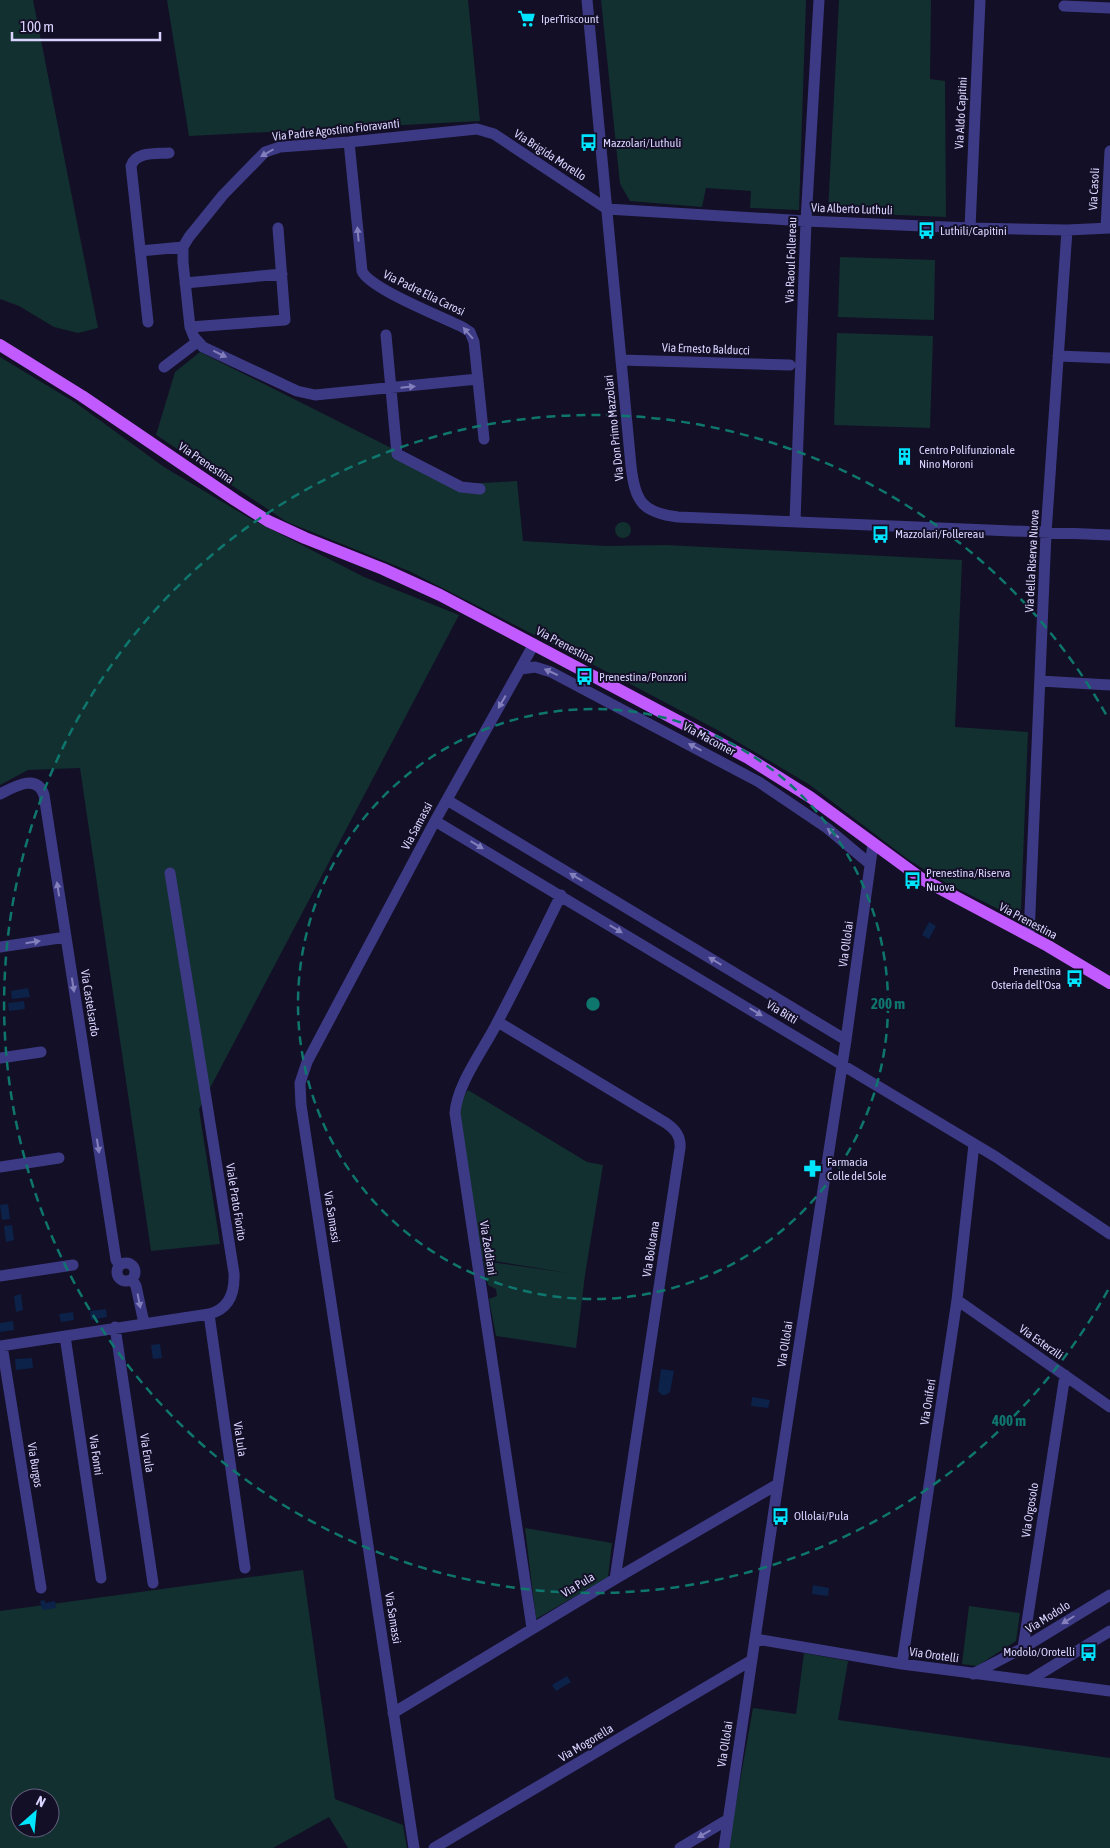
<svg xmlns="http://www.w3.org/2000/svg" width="1110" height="1848" viewBox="0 0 1110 1848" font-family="'Asap Condensed',sans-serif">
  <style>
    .green { fill: #12302f; fill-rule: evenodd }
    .water { fill: #0c2248 }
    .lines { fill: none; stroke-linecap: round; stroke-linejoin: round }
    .minor { stroke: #3d3a85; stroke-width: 11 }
    .major { stroke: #c25bff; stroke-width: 12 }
    .oneway { fill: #837fbc }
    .ring { fill: none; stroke: #0f766e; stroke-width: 2.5; stroke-dasharray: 9 6 }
    .labels { text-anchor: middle; stroke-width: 4; stroke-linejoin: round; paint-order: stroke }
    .poi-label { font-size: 12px; fill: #d9d4ff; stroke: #130f26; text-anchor: start }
    .street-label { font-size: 12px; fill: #d9d4ff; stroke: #130f26 }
    .centre { fill: #0f766e; stroke: #130f26; stroke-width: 2.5 }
    .ring-label { font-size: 15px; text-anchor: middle; font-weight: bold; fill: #0f766e; stroke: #130f26; stroke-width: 4; stroke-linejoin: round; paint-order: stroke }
  </style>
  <rect width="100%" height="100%" fill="#130f26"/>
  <path class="green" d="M0 0H33L98 328 78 333 54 327 19 306 0 299Z
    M167 0H468L480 121 189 136Z
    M601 0H806L799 210 750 208 751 191 706 188 702 207 630 201 620 184Z
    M839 0H931L930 79 945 81 946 217 828 212Z
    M840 257 935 260 934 320 838 317Z
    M837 333 933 336 930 428 834 425Z
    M200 352 463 484 517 481 523 541 606 546 666 545 962 560 955 727 1028 732 1021 910 1010 915 946 883 909 860 810 785 721 732 617 677 409 571 287 522 156 435 175 372Z
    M0 357 76 403 164 467 251 519 364 577 459 615 199 1109 220 1244 151 1251 80 768 28 770 0 785Z
    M615 530a8 8 0 1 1 16 0a8 8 0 1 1-16 0Z
    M468 1090 587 1162 603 1165 585 1275 576 1348 496 1336 489 1299 497 1296 496 1289 488 1285 483 1261 568 1273 482 1259 458 1106Z
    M525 1528 612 1543 608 1577 536 1619Z
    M303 1570 335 1799 403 1825 407 1848H348L329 1817 273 1848H0V1611ZM20 1798H50V1828H20Z
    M969 1606 1020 1613 1016 1641 977 1666 962 1664Z
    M804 1653 848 1661 838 1720 1110 1758V1848H728L753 1708 796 1714Z"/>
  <path class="water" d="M929 922 936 926 929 939 922 935Z
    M28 988 30 997 12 999 11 991Z
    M24 1001 25 1009 9 1011 8 1003Z
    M8 1204 10 1219 2 1220 0 1205Z
    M12 1225 14 1240 6 1242 4 1226Z
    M21 1294 23 1310 16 1312 14 1296Z
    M106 1309 107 1317 91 1320 90 1311Z
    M73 1312 74 1320 61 1322 59 1314Z
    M13 1321 14 1330 0 1332V1323Z
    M160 1344 162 1358 153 1359 151 1345Z
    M32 1358 33 1368 16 1370 15 1359Z
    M661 1369 674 1371 670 1392 666 1395H662L658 1391Z
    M752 1397 770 1400 768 1408 751 1406Z
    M813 1585 829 1588 828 1596 812 1594Z
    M45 1600V1603L55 1601 56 1608 42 1610 40 1601Z
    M567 1676 571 1682 556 1691 552 1685Z"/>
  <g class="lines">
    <path class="minor" d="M587 0 631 466C635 501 642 513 678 517L1110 535
      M1064 6 1110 8
      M349 142 362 271C370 289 443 317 464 328L470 332 474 342 484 439
      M970 228 980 0
      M1106 228 1110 151
      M140 251 183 247
      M185 283 282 274
      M148 322 131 166C136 151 157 154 169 153
      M190 327 285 320 278 228
      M386 335 397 454 461 487 480 489
      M1058 356 1110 358
      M621 360 790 365
      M164 367 197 342
      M478 379 315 395 297 391 203 347 194 337 190 327 183 262V247L189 237 223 195 265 152 280 147 349 142 477 129 494 134 607 209 806 221 970 228 1067 230 1110 228
      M795 521 806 221 819 0
      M521 669 535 667 551 672 759 782 827 828 870 864
      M1040 681 1110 685
      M0 794C14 787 37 773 44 795L116 1260 120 1265
      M447 800 846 1040
      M435 821 996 1157 1110 1234
      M1029 936 1046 533 1067 230
      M0 947 66 937
      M498 1022 666 1123C676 1130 681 1137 680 1148L615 1579
      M0 1058 41 1052
      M0 1167 59 1158
      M117 1272a9 9 0 1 1 18 0a9 9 0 1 1-18 0Z
      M0 1276 73 1265
      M132 1279 136 1286 144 1323
      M957 1300 1110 1407
      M209 1314 245 1568
      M115 1327 153 1583
      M65 1336 101 1578
      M0 1346 209 1314C229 1309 235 1293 234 1273L170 873
      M2 1346 41 1588
      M532 1628 455 1113C457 1084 484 1049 497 1023 519 981 540 938 561 895
      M756 1639 902 1664 1110 1691
      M1023 1648 1065 1375
      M902 1664 957 1300 974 1144
      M973 1674 1023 1648 1110 1595
      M1030 1680 1110 1631
      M393 1713 615 1579 778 1484
      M414 1848 301 1105 300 1083 307 1062 435 821 534 644
      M434 1848 752 1660
      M680 1848 727 1820
      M724 1848 780 1470 846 1040 873 844"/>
    <path class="major" d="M0 345 82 396 235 500 268 521 305 538 383 569 440 595 748 758 810 797 922 879 1048 946 1110 983"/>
  </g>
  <defs><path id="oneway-solid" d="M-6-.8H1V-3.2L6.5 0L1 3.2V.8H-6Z" transform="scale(1.25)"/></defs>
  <g class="oneway">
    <use href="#oneway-solid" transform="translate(267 153) rotate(150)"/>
    <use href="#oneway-solid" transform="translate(358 234) rotate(-95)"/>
    <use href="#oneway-solid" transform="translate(468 333) rotate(-131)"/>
    <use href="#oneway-solid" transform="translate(220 354) rotate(26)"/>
    <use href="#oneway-solid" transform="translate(408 387) rotate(-6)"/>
    <use href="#oneway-solid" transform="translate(551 672) rotate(-156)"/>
    <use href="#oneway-solid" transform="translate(502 702) rotate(120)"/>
    <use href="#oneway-solid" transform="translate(695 747) rotate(-152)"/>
    <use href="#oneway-solid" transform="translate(833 833) rotate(-142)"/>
    <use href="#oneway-solid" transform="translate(477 845) rotate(31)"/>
    <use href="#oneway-solid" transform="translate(576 877) rotate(-149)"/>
    <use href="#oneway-solid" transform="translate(58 889) rotate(-99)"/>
    <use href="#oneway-solid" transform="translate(616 929) rotate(31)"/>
    <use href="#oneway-solid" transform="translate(33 942) rotate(-9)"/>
    <use href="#oneway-solid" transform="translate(715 961) rotate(-149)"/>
    <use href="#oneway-solid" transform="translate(73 985) rotate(81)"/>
    <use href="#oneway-solid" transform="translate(756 1012) rotate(31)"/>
    <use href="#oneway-solid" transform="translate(98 1146) rotate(81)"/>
    <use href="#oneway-solid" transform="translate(139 1301) rotate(79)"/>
    <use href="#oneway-solid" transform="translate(1068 1620) rotate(148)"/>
    <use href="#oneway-solid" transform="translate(704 1834) rotate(150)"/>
  </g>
  <g class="ring">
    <circle cx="593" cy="1004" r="295"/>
    <path d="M1108 1290A589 589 0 1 1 1108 718"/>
  </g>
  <defs>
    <symbol id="supermarket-bare" viewBox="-9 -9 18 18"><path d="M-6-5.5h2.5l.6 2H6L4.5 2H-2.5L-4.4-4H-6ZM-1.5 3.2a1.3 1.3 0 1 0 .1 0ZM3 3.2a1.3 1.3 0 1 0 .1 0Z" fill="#00e5ff" stroke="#130f26" stroke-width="2.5" paint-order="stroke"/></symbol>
    <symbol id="bus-bare" viewBox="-9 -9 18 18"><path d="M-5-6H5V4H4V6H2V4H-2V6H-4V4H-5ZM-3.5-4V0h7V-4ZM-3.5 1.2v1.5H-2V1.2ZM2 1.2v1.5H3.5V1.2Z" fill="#00e5ff" stroke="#130f26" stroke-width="2.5" paint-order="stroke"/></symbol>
    <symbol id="building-bare" viewBox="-9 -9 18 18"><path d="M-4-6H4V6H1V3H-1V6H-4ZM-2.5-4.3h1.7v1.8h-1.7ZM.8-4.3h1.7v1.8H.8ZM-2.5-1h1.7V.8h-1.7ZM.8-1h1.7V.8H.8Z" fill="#00e5ff" stroke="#130f26" stroke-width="2.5" paint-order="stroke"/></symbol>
    <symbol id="pharmacy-bare" viewBox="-9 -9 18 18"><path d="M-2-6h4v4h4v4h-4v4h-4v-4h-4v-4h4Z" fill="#00e5ff" stroke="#130f26" stroke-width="2.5" paint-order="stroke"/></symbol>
  </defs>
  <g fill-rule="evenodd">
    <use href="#supermarket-bare" x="514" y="6" width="25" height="25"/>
    <use href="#bus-bare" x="576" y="130" width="25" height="25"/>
    <use href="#bus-bare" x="914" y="218" width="25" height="25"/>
    <use href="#building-bare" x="892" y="444" width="25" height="25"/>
    <use href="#bus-bare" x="868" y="522" width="25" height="25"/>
    <use href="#bus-bare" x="572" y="664" width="25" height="25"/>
    <use href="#bus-bare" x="900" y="868" width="25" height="25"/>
    <use href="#bus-bare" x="1062" y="966" width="25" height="25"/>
    <use href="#pharmacy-bare" x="800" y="1156" width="25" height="25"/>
    <use href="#bus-bare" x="768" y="1504" width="25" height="25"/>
    <use href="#bus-bare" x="1076" y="1640" width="25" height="25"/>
  </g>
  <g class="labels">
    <g class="poi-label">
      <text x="541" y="23">IperTriscount</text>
      <text x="603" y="147">Mazzolari/Luthuli</text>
      <text x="940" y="235">Luthili/Capitini</text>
      <text x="919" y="454">Centro Polifunzionale<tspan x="919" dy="14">Nino Moroni</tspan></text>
      <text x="895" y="538">Mazzolari/Follereau</text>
      <text x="599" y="681">Prenestina/Ponzoni</text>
      <text x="926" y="877">Prenestina/Riserva<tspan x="926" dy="14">Nuova</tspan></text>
      <text x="1061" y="975" text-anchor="end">Prenestina<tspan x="1061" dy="14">Osteria dell'Osa</tspan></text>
      <text x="827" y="1166">Farmacia<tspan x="827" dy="14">Colle del Sole</tspan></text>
      <text x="794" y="1520">Ollolai/Pula</text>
      <text x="1075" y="1656" text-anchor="end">Modolo/Orotelli</text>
    </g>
    <g class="street-label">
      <text transform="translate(961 113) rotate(-87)" y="4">Via Aldo Capitini</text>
      <text transform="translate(336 130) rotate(-6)" y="4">Via Padre Agostino Fioravanti</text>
      <text transform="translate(550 155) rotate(33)" y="4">Via Brigida Morello</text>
      <text transform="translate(1094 189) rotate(-87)" y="4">Via Casoli</text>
      <text transform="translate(852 209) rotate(2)" y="4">Via Alberto Luthuli</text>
      <text transform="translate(791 260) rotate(-88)" y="4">Via Raoul Follereau</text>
      <text transform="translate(424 293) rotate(26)" y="4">Via Padre Elia Carosi</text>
      <text transform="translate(706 349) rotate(2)" y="4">Via Ernesto Balducci</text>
      <text transform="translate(614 428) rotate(-96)" y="4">Via Don Primo Mazzolari</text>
      <text transform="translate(206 463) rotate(34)" y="4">Via Prenestina</text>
      <text transform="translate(1032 561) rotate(-87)" y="4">Via della Riserva Nuova</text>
      <text transform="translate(565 645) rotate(28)" y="4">Via Prenestina</text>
      <text transform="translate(709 739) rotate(28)" y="4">Via Macomer</text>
      <text transform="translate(417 826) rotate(-62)" y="4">Via Samassi</text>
      <text transform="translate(1028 921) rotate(28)" y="4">Via Prenestina</text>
      <text transform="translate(846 944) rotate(-82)" y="4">Via Ollolai</text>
      <text transform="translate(90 1003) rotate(81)" y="4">Via Castelsardo</text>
      <text transform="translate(782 1012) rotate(31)" y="4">Via Bitti</text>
      <text transform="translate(236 1202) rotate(81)" y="4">Viale Prato Fiorito</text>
      <text transform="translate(332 1217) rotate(81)" y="4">Via Samassi</text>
      <text transform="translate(488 1248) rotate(81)" y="4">Via Zeddiani</text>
      <text transform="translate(651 1249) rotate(-81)" y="4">Via Bolotana</text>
      <text transform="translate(1041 1342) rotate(35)" y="4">Via Esterzili</text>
      <text transform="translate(785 1344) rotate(-81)" y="4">Via Ollolai</text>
      <text transform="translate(928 1402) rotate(-81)" y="4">Via Oniferi</text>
      <text transform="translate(240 1439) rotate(82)" y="4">Via Lula</text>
      <text transform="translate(147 1453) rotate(81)" y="4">Via Erula</text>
      <text transform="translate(96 1455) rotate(82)" y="4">Via Fonni</text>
      <text transform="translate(35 1465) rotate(81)" y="4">Via Burgos</text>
      <text transform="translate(1030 1510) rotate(-81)" y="4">Via Orgosolo</text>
      <text transform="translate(578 1585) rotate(-31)" y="4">Via Pula</text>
      <text transform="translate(1048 1617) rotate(-32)" y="4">Via Modolo</text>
      <text transform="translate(393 1618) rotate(81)" y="4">Via Samassi</text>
      <text transform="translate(934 1655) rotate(8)" y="4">Via Orotelli</text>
      <text transform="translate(586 1743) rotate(-31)" y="4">Via Mogorella</text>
      <text transform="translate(725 1744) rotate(-81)" y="4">Via Ollolai</text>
    </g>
  </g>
  <circle cx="593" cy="1004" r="8" class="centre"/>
  <g class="ring-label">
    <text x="888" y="1009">200 m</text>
    <text x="1009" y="1426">400 m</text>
  </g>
  <g transform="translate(35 1813) rotate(27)"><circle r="24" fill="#130f26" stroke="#625e7d"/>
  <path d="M0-4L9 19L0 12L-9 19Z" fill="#00e5ff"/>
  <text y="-8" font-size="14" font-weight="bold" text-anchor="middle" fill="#d9d4ff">N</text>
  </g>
  <path d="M12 32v8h148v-8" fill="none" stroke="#d9d4ff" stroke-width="2.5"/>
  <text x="20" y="32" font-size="15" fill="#d9d4ff" stroke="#130f26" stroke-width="4" paint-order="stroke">100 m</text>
</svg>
